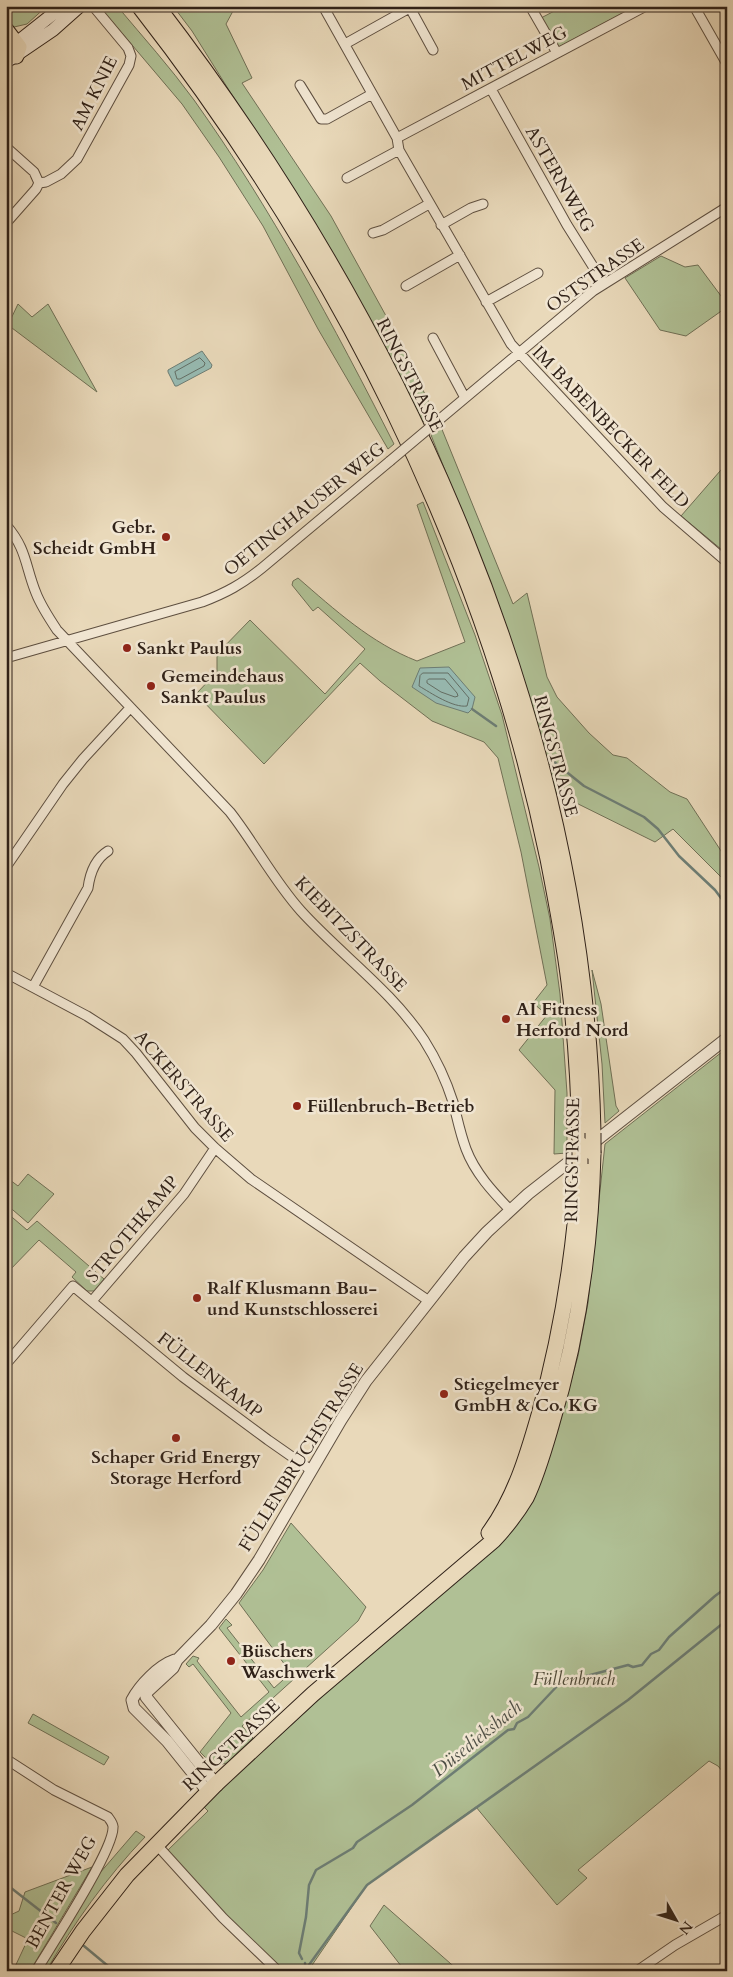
<svg xmlns="http://www.w3.org/2000/svg" width="733" height="1977" viewBox="0 0 733 1977" font-family="Cardo,serif">
  <style>
    .green { fill: #b0c095; stroke: #707056 }
    .water { fill: #97bab2; stroke: #6d7d74 }
    .lines { fill: none; stroke-linecap: round; stroke-linejoin: round }
    .shore { stroke: #636e65; stroke-width: 1 }
    .stream { stroke: #6d7d74; stroke-width: 2.5 }
    .minor-casing { stroke: #5e4f40; stroke-width: 11 }
    .tertiary-casing { stroke: #5e4f40; stroke-width: 13 }
    .secondary-casing { stroke: #2f2118; stroke-width: 14 }
    .primary-casing { stroke: #2f2118; stroke-width: 17 }
    .trunk-casing { stroke: #2f2118; stroke-width: 17 }
    .minor { stroke: #f1e6d2; stroke-width: 9 }
    .tertiary { stroke: #f1e6d2; stroke-width: 11 }
    .secondary { stroke: #f1e6d2; stroke-width: 12 }
    .primary { stroke: #e9d9ba; stroke-width: 15 }
    .trunk { stroke: #e9d9ba; stroke-width: 15 }
    .minor-bridge-casing { stroke: #5e4f40; stroke-width: 11; stroke-linecap: butt }
    .trunk-bridge-casing { stroke: #2f2118; stroke-width: 17; stroke-linecap: butt }
    .minor-bridge { stroke: #f1e6d2; stroke-width: 9 }
    .trunk-bridge { stroke: #e9d9ba; stroke-width: 15 }
    .poi-dot { fill: #8f2418; stroke: #f1e6d2; stroke-width: 2 }
    .labels { text-anchor: middle; stroke-width: 5; stroke-linejoin: round; paint-order: stroke }
    .street-label { font-size: 18px; fill: #2f2118; stroke: #f1e6d2 }
    .poi-label { font-size: 18px; font-weight: bold; fill: #2f2118; stroke: #f1e6d2; text-anchor: start }
    .park-label { font-size: 18px; font-style: italic; fill: #4f4937; stroke: #f1e6d2 }
    .water-label { font-size: 19px; font-style: italic; fill: #4e4f46; stroke: #f1e6d2 }
  </style>
  <rect width="100%" height="100%" fill="#e9d9ba"/>
  <filter id="stains"><feTurbulence type="fractalNoise" baseFrequency=".004" numOctaves="4"/><feColorMatrix values="0 0 0 0 .2 0 0 0 0 .09 0 0 0 0 .02 0 0 0 .5 -.17"/></filter>
  <radialGradient id="worn" r=".72"><stop offset=".6" stop-color="#630" stop-opacity="0"/><stop offset="1" stop-color="#630" stop-opacity=".3"/></radialGradient>
  <path class="green" d="M6 6H47L27 24 14 27 6 21Z
    M99 6H117C143 37 170 67 194 100 271 208 334 326 394 444L388 449 318 329 263 226 219 157 182 104Z
    M173 6H224L233 11 226 24 252 78 242 83 331 216 396 334 434 413 423 422 347 277 307 210 252 127 192 31Z
    M564 6H636L557 48 541 18Z
    M661 256 685 267 698 265 727 304V307L686 336 660 330 625 278Z
    M18 304 32 317 48 304 97 392 8 325Z
    M441 427 513 604 527 593 547 677 557 697 589 733 613 755 627 758 670 792 687 799 727 860V883L673 829 655 842 556 793 530 699 502 614 431 435Z
    M727 463V554L681 516Z
    M423 502 475 635 502 715 539 867 550 919 560 994 567 1093V1153L554 1154 555 1090 519 1050 547 1015 533 1003 547 985 521 852 498 758 484 742 432 721 380 681 360 663 264 764 196 694 217 672V654L250 620 325 694 365 649 318 607 313 611 292 585 293 581 298 578C335 610 371 643 417 661L465 642 417 505Z
    M592 970 601 1004 616 1106 619 1111 605 1123 602 1064Z
    M727 1048V1777L718 1766 709 1761 578 1870 587 1878 557 1905 476 1807 367 1885 308 1971H281L225 1916 167 1851 208 1811 203 1806 352 1669 480 1559 559 1424 578 1356 588 1303 605 1144Z
    M28 1174 54 1194 28 1223 6 1204V1177L18 1186Z
    M6 1212 27 1230 37 1221 104 1279 94 1291H87L72 1277 76 1272 39 1240 6 1274Z
    M291 1523 366 1607 358 1621 242 1726 253 1738 227 1763 214 1766 200 1752 231 1713 193 1664 189 1667 186 1664 193 1656 199 1658 197 1661 241 1717 269 1692 219 1628 226 1619 232 1625 227 1628 274 1688 291 1673 239 1603 263 1570Z
    M33 1714 109 1757 104 1765 28 1723Z
    M136 1831 145 1837C106 1878 74 1923 46 1971H39L99 1874Z
    M92 1867 30 1971H13L28 1939 6 1928V1917L19 1911 25 1892Z
    M384 1905 459 1971H405L370 1926Z"/>
  <path class="water" d="M202 351 212 365 211 368 177 386H175L168 372V370Z
    M449 667 475 697 472 709 468 713 436 703 412 687 420 668Z"/>
  <g class="lines">
    <path class="shore" d="M200 358 205 363 204 366 180 379H177L175 372Z
      M423 673H448L469 698 467 706C453 708 431 693 419 686L420 676Z
      M429 679H445L457 693 458 696 455 697 441 692 427 683V681Z"/>
    <path class="stream" d="M472 709 496 726
      M553 761 584 786 644 817 658 829 679 856 715 890 727 906
      M6 1884 56 1923
      M84 1946 114 1971
      M302 1959 299 1953 306 1917 309 1885 316 1870 353 1848 357 1842 412 1805 508 1730 514 1729 517 1723 528 1717 560 1683 628 1665 633 1667 642 1665 651 1654 659 1650 669 1637 715 1596 727 1587
      M305 1963 306 1971
      M306 1969 367 1885 628 1700 727 1620"/>
    <defs>
      <path id="minor" d="M323 6 397 138 399 150 511 344 663 507 727 562
        M409 6 433 50
        M530 6 557 53
        M694 6 727 64
        M345 44 413 6
        M300 85 321 119H327L372 94
        M491 89 567 225 604 284
        M397 138 646 6
        M6 147 34 172 39 183 36 189 6 223
        M347 178 399 150
        M39 183 46 182 61 174 77 159 129 65 131 56 128 48 93 6
        M441 225 471 208 483 204
        M373 233 383 230 429 204
        M406 286 460 255
        M486 302 538 273
        M433 338 465 398
        M440 419 593 291 727 207
        M6 525C27 549 25 566 36 593 41 606 49 618 57 630L230 812C255 844 274 881 301 911 341 955 391 990 424 1040 436 1059 446 1080 453 1102 457 1117 460 1133 466 1149 475 1173 493 1192 510 1210
        M6 658 202 602C226 593 242 584 262 568L390 461
        M6 867 63 784 83 759 130 708
        M6 973 87 1016 123 1039 136 1053 195 1128 215 1148 251 1179 429 1301
        M33 987 88 888C90 873 95 859 108 851
        M92 1301 184 1194 215 1148
        M6 1364 73 1286 183 1377 268 1440 311 1470
        M6 1759 54 1790 108 1817C110 1820 113 1823 113 1827 114 1850 51 1946 36 1971
        M156 1844 223 1918 278 1971
        M637 1971 675 1945 727 1915"/>
      <path id="tertiary" d="M175 1660C158 1666 140 1685 132 1700L134 1708 167 1741 208 1792
        M146 1697 147 1692 173 1668 177 1660 211 1625 236 1594 259 1560 341 1420 366 1381 464 1257 487 1232 528 1194 727 1038
        M146 1697 216 1784"/>
      <path id="secondary" d="M10 48 63 6
        M6 62 53 30 80 6"/>
      <path id="primary" d="M56 1971 83 1931 127 1875 216 1784"/>
      <path id="trunk" d="M139 6C334 256 484 548 548 859 556 900 564 941 569 982 576 1036 579 1090 580 1144
        M157 6C404 328 585 723 593 1133
        M6 30 19 47 16 56 6 53
        M489 1533C515 1497 527 1457 539 1415 562 1333 575 1249 580 1164
        M216 1784 313 1694 494 1540C506 1527 517 1513 526 1498 537 1475 544 1450 551 1426 578 1337 591 1246 593 1153"/>
    </defs>
    <use href="#minor" class="minor-casing"/>
    <use href="#tertiary" class="tertiary-casing"/>
    <use href="#secondary" class="secondary-casing"/>
    <use href="#primary" class="primary-casing"/>
    <use href="#trunk" class="trunk-casing"/>
    <use href="#minor" class="minor"/>
    <use href="#tertiary" class="tertiary"/>
    <use href="#secondary" class="secondary"/>
    <use href="#primary" class="primary"/>
    <use href="#trunk" class="trunk"/>
    <defs>
      <path id="minor-bridge" d="M390 461 440 419"/>
      <path id="trunk-bridge" d="M593 1153V1133
        M580 1164V1144"/>
    </defs>
    <use href="#minor-bridge" class="minor-bridge-casing"/>
    <use href="#trunk-bridge" class="trunk-bridge-casing"/>
    <use href="#minor-bridge" class="minor-bridge"/>
    <use href="#trunk-bridge" class="trunk-bridge"/>
  </g>
  <g class="poi-dot">
    <circle cx="166" cy="537" r="5"/>
    <circle cx="127" cy="648" r="5"/>
    <circle cx="151" cy="686" r="5"/>
    <circle cx="506" cy="1019" r="5"/>
    <circle cx="297" cy="1106" r="5"/>
    <circle cx="197" cy="1298" r="5"/>
    <circle cx="444" cy="1394" r="5"/>
    <circle cx="176" cy="1438" r="5"/>
    <circle cx="231" cy="1661" r="5"/>
  </g>
  <g class="labels">
    <g class="street-label">
      <text transform="translate(514 58) rotate(-28)" y="6">MITTELWEG</text>
      <text transform="translate(94 93) rotate(-63)" y="6">AM KNIE</text>
      <text transform="translate(560 179) rotate(60)" y="6">ASTERNWEG</text>
      <text transform="translate(595 275) rotate(-35)" y="6">OSTSTRASSE</text>
      <text transform="translate(410 375) rotate(63)" y="6">RINGSTRASSE</text>
      <text transform="translate(611 427) rotate(46)" y="6">IM BABENBECKER FELD</text>
      <text transform="translate(304 509) rotate(-39)" y="6">OETINGHAUSER WEG</text>
      <text transform="translate(556 756) rotate(75)" y="6">RINGSTRASSE</text>
      <text transform="translate(351 934) rotate(46)" y="6">KIEBITZSTRASSE</text>
      <text transform="translate(184 1086) rotate(49)" y="6">ACKERSTRASSE</text>
      <text transform="translate(572 1160) rotate(-89)" y="6">RINGSTRASSE</text>
      <text transform="translate(132 1229) rotate(-50)" y="6">STROTHKAMP</text>
      <text transform="translate(210 1375) rotate(38)" y="6">FÜLLENKAMP</text>
      <text transform="translate(301 1457) rotate(-58)" y="6">FÜLLENBRUCHSTRASSE</text>
      <text transform="translate(231 1745) rotate(-43)" y="6">RINGSTRASSE</text>
      <text transform="translate(61 1892) rotate(-61)" y="6">BENTER WEG</text>
    </g>
    <g class="poi-label">
      <text x="156" y="533" text-anchor="end">Gebr.<tspan x="156" dy="21">Scheidt GmbH</tspan></text>
      <text x="137" y="654">Sankt Paulus</text>
      <text x="161" y="682">Gemeindehaus<tspan x="161" dy="21">Sankt Paulus</tspan></text>
      <text x="516" y="1015">AI Fitness<tspan x="516" dy="21">Herford Nord</tspan></text>
      <text x="307" y="1112">Füllenbruch-Betrieb</text>
      <text x="207" y="1294">Ralf Klusmann Bau-<tspan x="207" dy="21">und Kunstschlosserei</tspan></text>
      <text x="454" y="1390">Stiegelmeyer<tspan x="454" dy="21">GmbH &amp; Co. KG</tspan></text>
      <text x="176" y="1463" text-anchor="middle">Schaper Grid Energy<tspan x="176" dy="21">Storage Herford</tspan></text>
      <text x="241" y="1657">Büschers<tspan x="241" dy="21">Waschwerk</tspan></text>
    </g>
    <g class="park-label">
      <text x="574" y="1685">Füllenbruch</text>
    </g>
    <g class="water-label">
      <text transform="translate(476 1738) rotate(-39)" y="7">Düsedieksbach</text>
    </g>
  </g>
  <rect width="733" height="1977" fill="none" stroke="#e9d9ba" stroke-width="25"/>
  <rect x="8" y="8" width="718" height="1962" fill="none" stroke="#2f2118" stroke-width="2.5"/>
  <rect x="12" y="12" width="708" height="1952" fill="none" stroke="#2f2118"/>
  <g transform="translate(676 1920) rotate(129)" stroke="#f1e6d2" stroke-width="4" paint-order="stroke">
  <path d="M0-4L9 19L0 12L-9 19Z" fill="#2f2118"/>
  <text y="-8" font-size="14" font-weight="bold" text-anchor="middle" fill="#2f2118">N</text>
  </g>
  <rect width="100%" height="100%" filter="url(#stains)"/>
  <rect width="100%" height="100%" fill="url(#worn)"/>
</svg>
